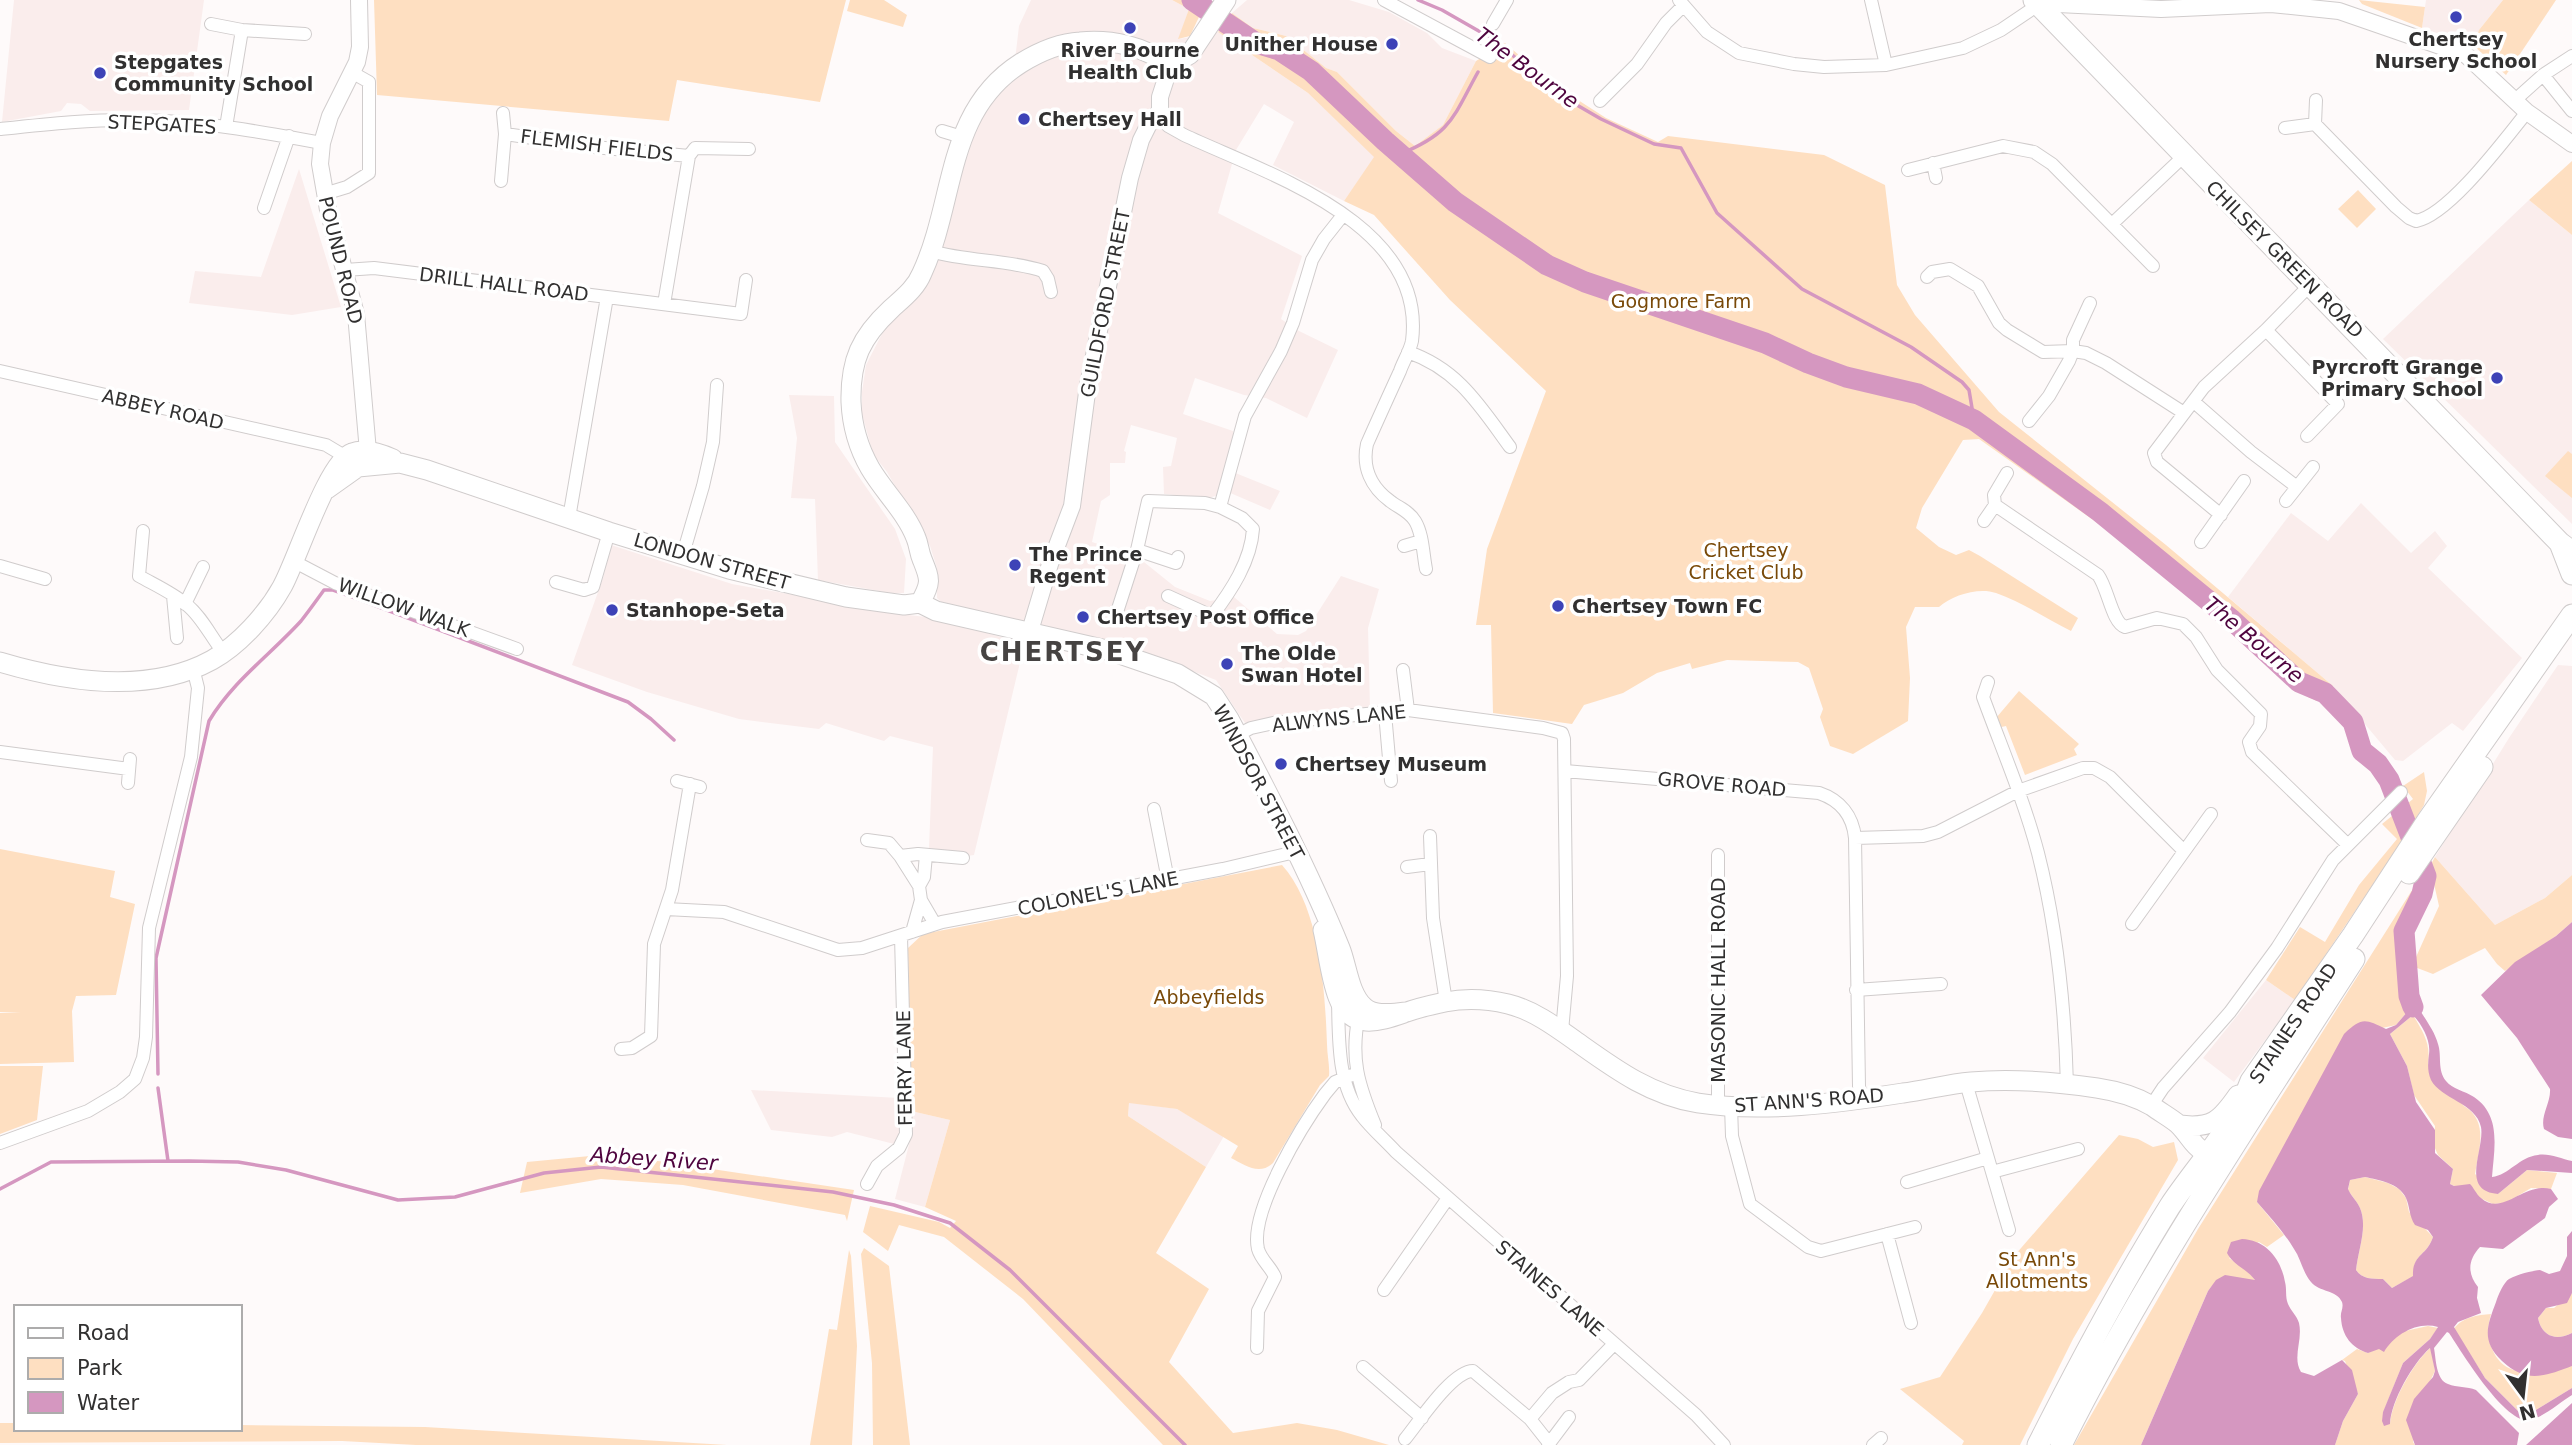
<svg xmlns="http://www.w3.org/2000/svg" width="2572" height="1445" viewBox="0 0 2572 1445" font-family="'DejaVu Sans',sans-serif">
  <style>
    .built { fill: #faedec }
    .green { fill: #fedfc1 }
    .water { fill: #d597c0; fill-rule: evenodd }
    .lines { fill: none; stroke-linecap: round; stroke-linejoin: round }
    .stream { stroke: #d597c0; stroke-width: 3.5 }
    .river { stroke: #d597c0; stroke-width: 21 }
    .minor-casing { stroke: #d0cccc; stroke-width: 14 }
    .tertiary-casing { stroke: #d0cccc; stroke-width: 18 }
    .secondary-casing { stroke: #d0cccc; stroke-width: 21 }
    .primary-casing { stroke: #d0cccc; stroke-width: 23 }
    .minor { stroke: #fff; stroke-width: 12 }
    .tertiary { stroke: #fff; stroke-width: 16 }
    .secondary { stroke: #fff; stroke-width: 19 }
    .primary { stroke: #fff; stroke-width: 21 }
    .poi-dot { fill: #3d43b7; stroke: #fff; stroke-width: 2.5 }
    .labels { text-anchor: middle; stroke-width: 7; stroke-linejoin: round; paint-order: stroke }
    .poi-label { font-size: 19px; font-weight: bold; fill: #313030; stroke: #fff; text-anchor: start }
    .street-label { font-size: 19px; fill: #313030; stroke: #fff }
    .park-label { font-size: 19px; fill: #794908; stroke: #fff }
    .water-label { font-size: 21px; font-style: italic; fill: #4e043e; stroke: #fff }
    .district-label { font-size: 26px; font-weight: bold; letter-spacing: 2px; fill: #464342; stroke: #fff }
  </style>
  <rect width="100%" height="100%" fill="#fefafa"/>
  <path class="built" d="M14 0H204L189 110 90 111 81 104 67 103 61 111 2 122Z
    M1031 0H1172L1189 9 1179 39 1218 32 1308 93 1375 157 1344 201 1273 165 1294 122 1264 104 1236 150 1218 213 1302 256 1281 319 1299 331 1338 350 1307 418 1266 398 1244 395 1195 378 1183 414 1233 431V472L1280 491 1270 510 1228 492 1209 498 1164 494 1163 467 1171 466 1177 438 1131 425 1124 451 1126 452 1125 463H1110V495L1101 501 1092 542 1139 558 1175 587 1210 601 1234 597 1277 634 1298 635 1306 631 1341 576 1379 589 1368 628 1370 708 1247 726 1216 680 1174 664 941 602 937 598V568L930 546 887 472 873 454 862 414V392L866 365 886 326 928 284 967 145 986 104 1013 77 1019 26Z
    M1247 0H1349L1389 12 1427 33 1442 48 1476 61 1443 125 1415 146 1396 131 1337 72 1326 68 1286 36 1253 28 1232 13Z
    M2426 0H2503L2479 30 2473 45 2422 28Z
    M299 169 341 307 292 315 189 303 195 271 261 277Z
    M2529 200 2572 235V524L2383 339Z
    M789 395 834 396 835 442 895 529 906 559 904 593H890L818 580 815 499 791 498 797 438Z
    M2361 503 2411 553 2435 531 2447 546 2428 568 2522 658 2463 731 2452 723 2403 761 2395 760 2333 686 2228 597 2291 513 2328 541Z
    M611 545 732 584 900 614 935 618 1018 642 1022 654 974 855 967 856 929 848 933 747 890 736 884 741 826 723 819 729 739 719 647 692 572 665 603 578Z
    M2558 665 2572 666V875L2545 898 2495 925 2435 857 2509 738Z
    M2266 980 2295 1000 2234 1082 2203 1058Z
    M751 1090 899 1098V1127L902 1128 898 1145 847 1132 832 1137 771 1130Z
    M1129 1102 1177 1109 1224 1136 1206 1167 1128 1116Z
    M911 1111 950 1120 925 1207 895 1199 913 1129Z"/>
  <path class="green" d="M374 0H846L820 102 677 80 669 121 377 95Z
    M850 0H884L907 15 903 27 847 11Z
    M1172 0H1207L1190 36 1178 39 1189 9Z
    M2359 0 2425 7 2422 28 2362 4Z
    M2503 0H2556L2506 75 2473 45 2479 30Z
    M1232 13 1253 28 1286 36 1326 68 1337 72 1396 131 1415 146 1443 125 1476 61 1505 43 1550 82 1606 118 1658 142 1668 136 1824 155 1885 185 1897 285 1915 315 1999 412 2166 545 2333 686 2317 701 2308 697 2127 544 1979 439 1963 440 1922 508 1916 528 1939 547 1956 555 1969 550 1980 556 2078 618 2071 631C2047 619 2022 602 1996 593 1979 587 1952 595 1939 607H1915L1906 627 1910 678 1908 721 1853 754 1830 746 1820 717 1823 709 1809 668 1798 662 1727 660 1692 669 1690 663 1657 673 1623 693 1584 705 1572 724 1493 713 1491 625H1476L1487 549 1546 391 1450 300 1374 215 1344 201 1374 157 1308 93 1218 32Z
    M2572 161V235L2529 200Z
    M2358 190 2376 209 2357 228 2338 209Z
    M2568 451 2572 454V498L2545 476Z
    M2019 691 2079 744 2074 749 2077 755 2025 775 2006 726 1997 728 1996 718Z
    M2424 772 2427 791 2424 805 2405 837 2295 1000 2266 980 2300 927 2325 942 2359 885 2397 839 2382 824 2413 799 2403 786Z
    M0 849 115 871 110 897 135 904 116 995 76 996 72 1011 74 1062 0 1064V1013L21 1012H0Z
    M2435 857 2495 925 2545 898 2572 875V922L2556 936 2505 971 2497 964 2485 948 2433 974 2412 966 2439 906 2430 866Z
    M1282 865C1320 907 1325 990 1327 1044 1327 1055 1330 1066 1329 1076L1320 1085 1273 1163C1259 1176 1245 1165 1231 1158L1238 1146 1177 1109 1129 1103 1128 1116 1206 1167 1156 1253 1209 1289 1169 1362 1233 1433 1297 1423 1337 1430 1389 1445H1163L1023 1299 944 1237 899 1225 888 1251 863 1232 870 1206 939 1222 950 1228 956 1221 925 1207 950 1120 911 1111 908 948 923 934Z
    M2414 887 2395 936 2403 981 2401 989V998L2408 1011 2396 1025 2382 1028 2257 1202 2284 1235 2267 1247 2259 1242 2229 1258 2249 1272 2255 1280C2232 1282 2227 1266 2208 1291L2141 1445H2074L2198 1229Z
    M2413 1015C2423 1032 2431 1043 2428 1064L2464 1106C2489 1121 2479 1149 2475 1174L2498 1194 2527 1170 2557 1173 2551 1189 2531 1188 2506 1203 2493 1204 2450 1184 2453 1169 2438 1155 2434 1146 2435 1126 2414 1095 2407 1066 2390 1034Z
    M0 1066H43L37 1120 0 1134Z
    M2119 1135 2138 1139 2153 1147 2174 1142 2178 1160 2073 1339 2020 1445H1962L1964 1441 1900 1389 1940 1377 1982 1313 2015 1255Z
    M611 1154 854 1190 847 1221 845 1215 683 1185 601 1179 520 1193 527 1162Z
    M2365 1177 2388 1183 2399 1189 2406 1198 2409 1212 2433 1237C2427 1256 2412 1254 2414 1276L2392 1288 2383 1279C2372 1279 2362 1279 2356 1270 2358 1250 2368 1227 2360 1208 2357 1202 2352 1196 2348 1190L2350 1180Z
    M864 1248 889 1266 910 1445H873L872 1363 861 1254Z
    M849 1250 851 1256 857 1346 852 1445H810L829 1329 837 1330Z
    M2572 1293V1333C2556 1341 2542 1337 2538 1318L2546 1308H2554Z
    M2491 1314C2487 1329 2487 1338 2493 1351 2508 1383 2544 1370 2572 1366V1388L2531 1413H2520L2485 1378 2454 1329C2462 1317 2478 1315 2491 1314Z
    M2428 1326 2438 1328 2430 1339 2403 1363 2383 1413 2390 1424C2392 1400 2413 1364 2431 1347L2435 1371 2430 1381 2413 1442 2415 1445H2335L2343 1421 2358 1394 2345 1361 2342 1360 2357 1349 2368 1353 2405 1331Z
    M0 1423H16V1429H240V1425L425 1427 727 1445H416L342 1441 0 1443Z"/>
  <path class="water" d="M2572 922V1139L2558 1137 2544 1129C2540 1116 2551 1103 2550 1089L2517 1038 2481 995 2515 962 2556 936Z
    M2412 979C2408 1004 2432 1021 2438 1044 2442 1056 2437 1070 2446 1081 2452 1089 2465 1091 2474 1097 2502 1116 2494 1149 2492 1177 2509 1175 2519 1157 2538 1155 2549 1153 2561 1159 2572 1161V1173L2527 1170 2498 1194C2459 1191 2485 1149 2481 1127 2476 1103 2441 1099 2431 1080 2427 1071 2428 1062 2429 1054 2431 1040 2422 1025 2413 1015L2390 1034 2407 1066 2416 1102 2435 1130V1153L2453 1169 2450 1184 2454 1186 2470 1184C2474 1188 2476 1194 2481 1198 2503 1217 2523 1182 2551 1189L2558 1199 2549 1207 2545 1218 2503 1249 2480 1247C2468 1260 2467 1273 2478 1287L2477 1298 2481 1313 2458 1322 2454 1327 2485 1378 2520 1413H2531L2572 1388V1395C2560 1402 2543 1418 2529 1420 2505 1424 2461 1351 2449 1333L2447 1332 2434 1348C2436 1359 2436 1380 2448 1384 2457 1388 2467 1386 2476 1390L2519 1433 2517 1445H2415L2406 1420 2414 1399 2433 1377 2435 1371 2430 1348C2413 1363 2391 1401 2390 1424L2384 1426 2382 1421 2383 1412 2403 1363 2430 1339 2438 1327C2417 1321 2394 1335 2384 1352L2379 1349 2368 1353C2352 1348 2342 1336 2341 1318 2340 1312 2344 1308 2342 1302 2337 1290 2319 1292 2311 1282 2303 1273 2301 1259 2294 1249 2284 1232 2270 1217 2257 1202L2259 1191 2344 1034C2362 1017 2365 1019 2386 1029L2396 1025 2408 1011 2401 998 2402 983ZM2365 1177C2379 1180 2399 1183 2406 1198 2410 1207 2409 1216 2415 1225L2428 1230 2433 1237C2427 1256 2412 1254 2413 1276L2392 1288 2383 1279C2372 1279 2362 1279 2356 1270 2358 1250 2368 1227 2360 1208 2357 1201 2351 1196 2348 1189L2350 1180Z
    M2572 1231V1293L2567 1303 2546 1308 2538 1318C2542 1337 2556 1341 2572 1333V1366C2543 1377 2526 1383 2502 1361 2481 1341 2487 1326 2496 1302 2498 1295 2504 1282 2509 1279 2518 1274 2531 1271 2540 1270L2549 1274 2560 1271 2567 1256V1237Z
    M2242 1239C2266 1240 2281 1259 2285 1282 2287 1289 2285 1297 2288 1304 2291 1311 2297 1316 2299 1323 2303 1340 2292 1357 2301 1372L2314 1376 2342 1360 2352 1370 2358 1394 2343 1421 2335 1445H2141L2208 1291 2216 1280 2225 1275 2255 1280C2247 1269 2233 1265 2227 1253L2231 1242Z
    M2572 1403V1445H2526Z"/>
  <g class="lines">
    <path class="stream" d="M1418 0 1442 10 1498 42 1551 90 1601 119 1654 144 1681 148 1717 213 1802 289 1911 347 1962 382 1969 390 1974 420
      M1206 9 1210 0
      M1400 154C1452 133 1453 117 1478 72
      M158 1074 156 958 209 721C233 681 270 655 301 621 309 611 316 601 324 590H333L358 599 628 702 651 719 674 740
      M158 1088 168 1161
      M0 1189 51 1162 189 1161 238 1162 286 1170 398 1200 455 1197 544 1173 601 1167 833 1192 894 1205 950 1223 1010 1270 1185 1445"/>
    <path class="river" d="M1192 0 1256 43 1279 50 1311 71 1385 141 1455 202 1547 265 1585 282 1765 343 1808 363 1846 377 1918 394 1974 420 2100 512 2232 620 2299 682 2325 693 2353 722 2362 751 2378 764 2389 780 2426 876 2422 894 2404 931 2409 996 2413 1007"/>
    <defs>
      <path id="minor" d="M1384 0 1490 57
        M1679 0 1707 32 1739 53 1794 64 1824 67 1886 65 1963 48 2001 30 2038 5
        M1871 0 1886 65
        M211 24 242 30 305 34
        M1493 24 1507 0
        M2543 75 2572 111
        M1600 101 1637 64 1666 23 1683 6
        M2514 101 2543 75 2572 56
        M1160 111 1168 126 1184 135C1267 174 1427 223 1412 341 1410 351 1403 362 1400 371 1389 395 1378 419 1367 444 1362 467 1371 487 1390 501 1399 508 1409 511 1415 521 1423 534 1423 554 1426 569
        M2315 124 2396 207 2409 218 2416 221C2449 215 2505 139 2527 112
        M226 127 242 30
        M2285 128 2315 124 2316 100
        M0 129C47 124 93 119 140 120 202 121 262 132 322 143
        M942 131 962 137
        M505 134 594 147 689 156
        M1933 163 1936 178
        M1908 170 2003 146 2034 152 2052 164 2153 266
        M501 181 505 134 503 113
        M324 194 347 187 369 173V82L353 73
        M264 208 289 136
        M2113 223 2184 156
        M931 251C968 262 1006 259 1043 271L1048 279 1051 292
        M345 270 374 268 607 297 569 518
        M1927 277 1932 272 1950 269 1978 286 1999 323 2007 330 2043 352 2073 351 2086 353 2106 363 2184 413
        M607 297 741 314 746 280
        M664 304 689 156 695 148 749 149
        M2266 330 2338 404 2307 436
        M1408 352C1458 369 1480 406 1510 447
        M0 371 326 445 351 460
        M2194 402 2251 452 2297 487
        M2029 421 2049 396 2069 361 2073 351V340L2090 303
        M2286 501 2313 467
        M1995 505 2098 575C2108 588 2112 623 2125 627L2157 618 2183 624 2196 637 2217 670 2261 714 2260 726 2249 742 2252 752 2347 844
        M2221 515 2157 462 2154 453 2204 387 2266 330 2310 285
        M1984 521 1995 505 1994 495 2007 473
        M143 531 139 576C155 585 173 593 187 605 202 617 211 637 223 652
        M2201 542 2244 481
        M1404 546 1421 541
        M1137 550 1176 563 1178 557
        M683 554 703 486 713 442 717 385
        M293 561 335 583 517 649
        M0 566 45 579
        M556 582 584 590 593 587 609 532
        M173 596 177 638
        M1168 596 1212 616C1231 591 1251 561 1253 529L1242 518 1220 507 1245 416 1281 351 1293 323 1312 260 1324 239 1343 215
        M185 604 203 567
        M1117 612 1137 550 1148 501 1205 503 1220 507
        M1403 670 1408 710
        M1988 682 1983 697C2002 749 2024 800 2038 853 2057 928 2065 1008 2067 1085
        M1385 713 1391 781
        M1237 735 1251 728 1273 723 1408 710 1543 728 1562 733 1564 739 1567 976 1562 1031
        M0 752 129 769
        M1565 771 1819 793C1840 800 1853 816 1855 838L1859 1086 1861 1098
        M677 781 700 787
        M128 783 130 759
        M1154 809 1168 880
        M1430 836 1433 918 1446 1002
        M1855 838 1923 836 1938 832 2018 791 2083 768H2094L2110 777 2184 851
        M867 840 889 843 900 856 919 886 921 900 935 924
        M900 856 918 854 963 858
        M1407 867 1430 864
        M919 886 924 877 926 855
        M666 909 724 912 838 950 862 948 942 922 1223 869 1295 852
        M2132 924 2211 814
        M912 932 921 900
        M1856 990 1941 984
        M1338 1001C1339 1039 1337 1085 1362 1116 1372 1129 1385 1140 1396 1152L1696 1415 1724 1445
        M1359 1014C1350 1058 1358 1084 1375 1125
        M621 1049 632 1048 651 1036 654 944 672 890 690 784
        M1966 1083 2009 1230
        M1718 1105V855
        M1731 1106 1732 1136 1750 1204 1808 1247 1821 1251 1915 1227
        M2151 1106 2163 1088 2230 1012 2277 948 2333 860 2401 792
        M0 1143 88 1111 120 1092 135 1079 143 1058 146 1037 149 928 191 757 198 688 193 668
        M1992 1172 2078 1149
        M1907 1182 1988 1158
        M867 1184 877 1166 899 1148 906 1134 901 936
        M1887 1234 1911 1323
        M1384 1290 1448 1198
        M1257 1348 1258 1311 1275 1277C1271 1267 1261 1260 1258 1249 1249 1211 1303 1124 1325 1094L1335 1082 1357 1073
        M1363 1367 1422 1418
        M1530 1419 1552 1393 1569 1382 1579 1380 1614 1344
        M1405 1439C1419 1422 1452 1371 1473 1371L1530 1419 1549 1443
        M1548 1445 1569 1417
        M1873 1445 1881 1438"/>
      <path id="tertiary" d="M359 0 360 47 357 62 330 116 322 143 320 164 328 210 356 314 369 463
        M2045 11 2058 4 2161 9 2271 4 2339 11 2466 55 2527 112 2572 144
        M1030 631 1050 564 1072 506 1088 385 1130 178 1141 140 1150 122 1160 111V97L1170 66"/>
      <path id="secondary" d="M327 489 358 467 400 463 427 470 609 532 729 569 846 597 904 605 920 603 936 611 1111 651 1178 674 1214 696 1229 719C1268 793 1308 870 1340 948 1347 965 1349 994 1364 1007 1375 1017 1393 1013 1406 1012
        M920 603C932 582 930 579 922 559 919 552 919 545 916 538 906 512 884 492 870 468 858 447 852 425 851 402 850 360 861 337 891 309 903 298 916 288 922 273 956 200 945 111 1021 63 1039 52 1059 43 1080 42 1111 39 1145 46 1170 66L1190 54 1226 0
        M0 662C67 682 148 695 212 660 239 645 267 614 282 587 296 563 328 461 352 453 364 448 382 454 393 459
        M1323 930C1328 951 1330 976 1338 997 1351 1031 1378 1022 1404 1013 1417 1008 1431 1005 1445 1002 1466 998 1487 999 1508 1004 1533 1010 1556 1027 1577 1042 1615 1069 1650 1095 1698 1103 1762 1113 1839 1103 1903 1093 1926 1090 1948 1084 1971 1082 2013 1078 2056 1082 2097 1088 2117 1091 2135 1096 2152 1106 2160 1112 2171 1118 2178 1124 2194 1139 2195 1158 2224 1152
        M2179 1125C2212 1129 2220 1121 2238 1095"/>
      <path id="primary" d="M2034 0 2560 543 2572 552
        M2560 543 2572 574
        M2409 873 2482 767
        M2038 1445C2079 1364 2122 1283 2170 1206 2197 1165 2234 1128 2251 1081L2353 935 2428 820 2572 615
        M2061 1445C2146 1275 2252 1118 2354 959"/>
    </defs>
    <use href="#minor" class="minor-casing"/>
    <use href="#tertiary" class="tertiary-casing"/>
    <use href="#secondary" class="secondary-casing"/>
    <use href="#primary" class="primary-casing"/>
    <use href="#minor" class="minor"/>
    <use href="#tertiary" class="tertiary"/>
    <use href="#secondary" class="secondary"/>
    <use href="#primary" class="primary"/>
  </g>
  <g class="poi-dot">
    <circle cx="2456" cy="17" r="7"/>
    <circle cx="1130" cy="28" r="7"/>
    <circle cx="1392" cy="44" r="7"/>
    <circle cx="100" cy="73" r="7"/>
    <circle cx="1024" cy="119" r="7"/>
    <circle cx="2497" cy="378" r="7"/>
    <circle cx="1015" cy="565" r="7"/>
    <circle cx="1558" cy="606" r="7"/>
    <circle cx="612" cy="610" r="7"/>
    <circle cx="1083" cy="617" r="7"/>
    <circle cx="1227" cy="664" r="7"/>
    <circle cx="1281" cy="764" r="7"/>
  </g>
  <g class="labels">
    <g class="poi-label">
      <text x="2456" y="46" text-anchor="middle">Chertsey<tspan x="2456" dy="22">Nursery School</tspan></text>
      <text x="1378" y="51" text-anchor="end">Unither House</text>
      <text x="1130" y="57" text-anchor="middle">River Bourne<tspan x="1130" dy="22">Health Club</tspan></text>
      <text x="114" y="69">Stepgates<tspan x="114" dy="22">Community School</tspan></text>
      <text x="1038" y="126">Chertsey Hall</text>
      <text x="2483" y="374" text-anchor="end">Pyrcroft Grange<tspan x="2483" dy="22">Primary School</tspan></text>
      <text x="1029" y="561">The Prince<tspan x="1029" dy="22">Regent</tspan></text>
      <text x="1572" y="613">Chertsey Town FC</text>
      <text x="626" y="617">Stanhope-Seta</text>
      <text x="1097" y="624">Chertsey Post Office</text>
      <text x="1241" y="660">The Olde<tspan x="1241" dy="22">Swan Hotel</tspan></text>
      <text x="1295" y="771">Chertsey Museum</text>
    </g>
    <g class="street-label">
      <text transform="translate(162 124) rotate(3)" y="7">STEPGATES</text>
      <text transform="translate(597 145) rotate(7)" y="7">FLEMISH FIELDS</text>
      <text transform="translate(2285 259) rotate(45)" y="7">CHILSEY GREEN ROAD</text>
      <text transform="translate(341 260) rotate(76)" y="7">POUND ROAD</text>
      <text transform="translate(504 284) rotate(7)" y="7">DRILL HALL ROAD</text>
      <text transform="translate(1105 303) rotate(-79)" y="7">GUILDFORD STREET</text>
      <text transform="translate(163 409) rotate(13)" y="7">ABBEY ROAD</text>
      <text transform="translate(712 561) rotate(16)" y="7">LONDON STREET</text>
      <text transform="translate(404 607) rotate(20)" y="7">WILLOW WALK</text>
      <text transform="translate(1339 718) rotate(-6)" y="7">ALWYNS LANE</text>
      <text transform="translate(1259 782) rotate(62)" y="7">WINDSOR STREET</text>
      <text transform="translate(1722 784) rotate(5)" y="7">GROVE ROAD</text>
      <text transform="translate(1098 893) rotate(-11)" y="7">COLONEL'S LANE</text>
      <text transform="translate(1718 980) rotate(-90)" y="7">MASONIC HALL ROAD</text>
      <text transform="translate(2293 1023) rotate(-56)" y="7">STAINES ROAD</text>
      <text transform="translate(904 1068) rotate(-91)" y="7">FERRY LANE</text>
      <text transform="translate(1809 1100) rotate(-4)" y="7">ST ANN'S ROAD</text>
      <text transform="translate(1550 1288) rotate(41)" y="7">STAINES LANE</text>
    </g>
    <g class="park-label">
      <text x="1681" y="308">Gogmore Farm</text>
      <text x="1746" y="557">Chertsey<tspan x="1746" dy="22">Cricket Club</tspan></text>
      <text x="1209" y="1004">Abbeyfields</text>
      <text x="2037" y="1266">St Ann's<tspan x="2037" dy="22">Allotments</tspan></text>
    </g>
    <g class="water-label">
      <text transform="translate(1527 68) rotate(36)" y="7">The Bourne</text>
      <text transform="translate(2254 640) rotate(40)" y="7">The Bourne</text>
      <text transform="translate(654 1159) rotate(4)" y="7">Abbey River</text>
    </g>
    <g class="district-label">
      <text x="1063" y="661">CHERTSEY</text>
    </g>
  </g>
  <rect x="14" y="1305" width="228" height="126" fill="#ffffff" stroke="#adacac" stroke-width="2"/>
  <rect x="28" y="1328" width="35" height="10" fill="#ffffff" stroke="#adacac" stroke-width="2"/>
  <text x="77" y="1340" font-size="21" fill="#313030">Road</text>
  <rect x="28" y="1358" width="35" height="21" fill="#fedfc1" stroke="#adacac" stroke-width="2"/>
  <text x="77" y="1375" font-size="21" fill="#313030">Park</text>
  <rect x="28" y="1392" width="35" height="21" fill="#d597c0" stroke="#adacac" stroke-width="2"/>
  <text x="77" y="1410" font-size="21" fill="#313030">Water</text>
  <g transform="translate(2523 1396) rotate(165)" stroke="#ffffff" stroke-width="5" paint-order="stroke">
  <path d="M0-5L12 26L0 18L-12 26Z" fill="#313030"/>
  <text y="-10" font-size="19" font-weight="bold" text-anchor="middle" fill="#313030">N</text>
  </g>
</svg>
